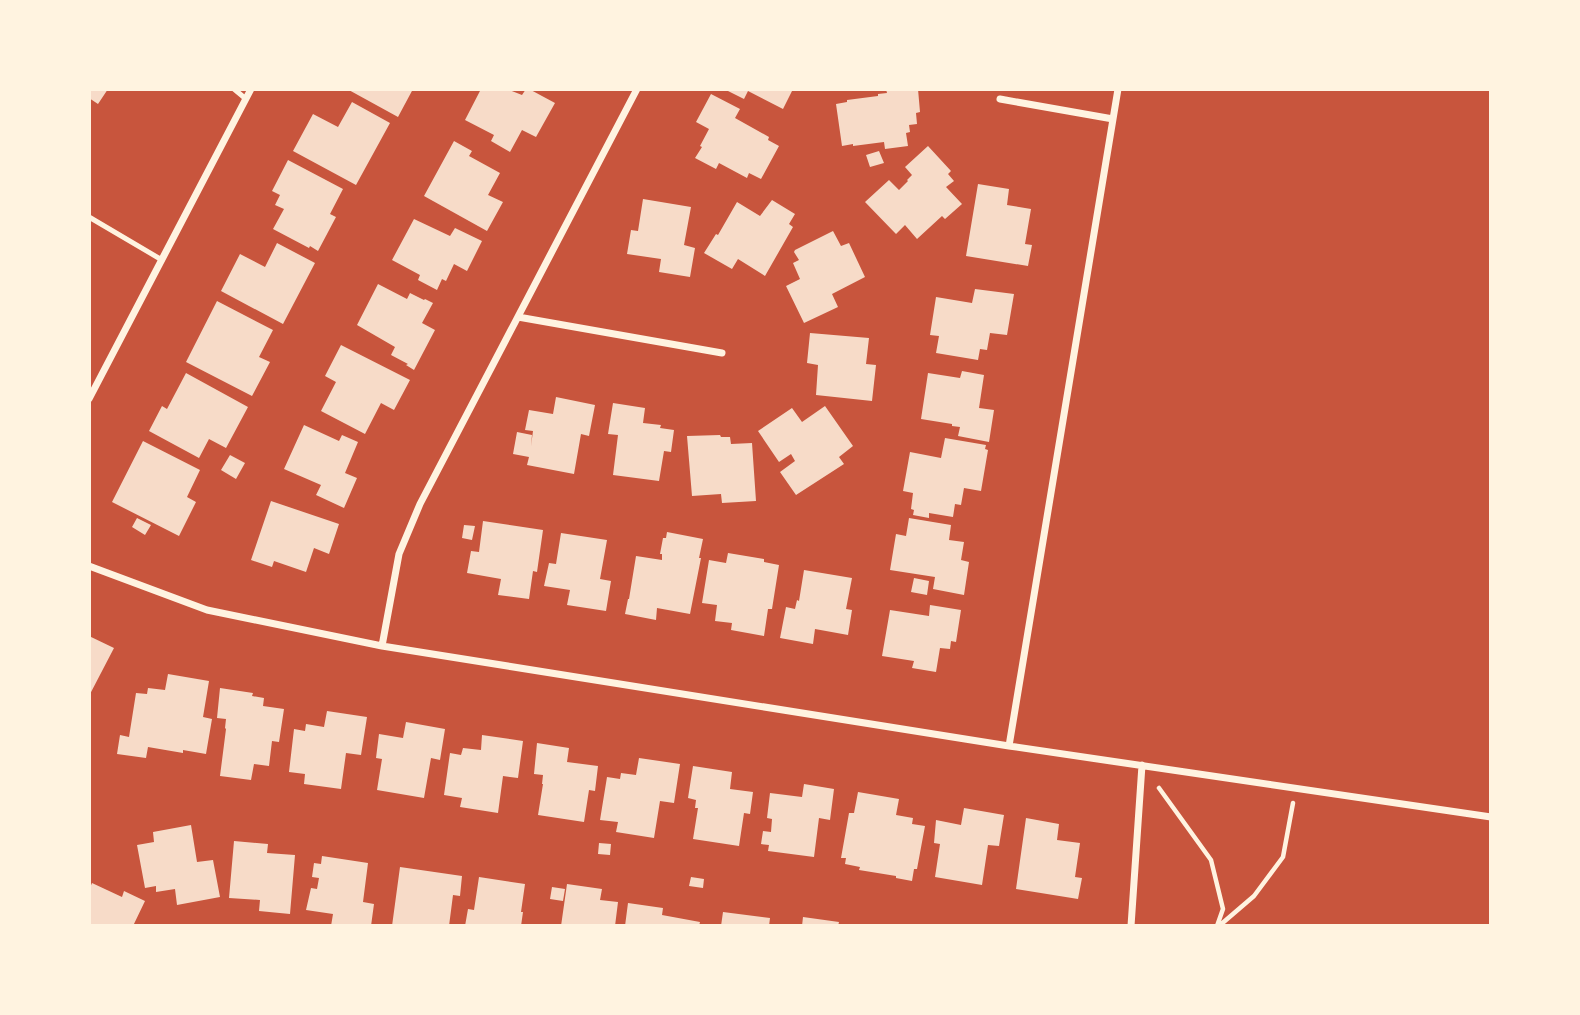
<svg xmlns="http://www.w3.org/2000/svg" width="1580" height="1015" viewBox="0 0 1580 1015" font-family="Inter,sans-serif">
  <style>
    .building { fill: #f7dbc8 }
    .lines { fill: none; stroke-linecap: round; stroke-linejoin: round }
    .path { stroke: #fff3e0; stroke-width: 4.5 }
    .service { stroke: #fff3e0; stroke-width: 5 }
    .minor { stroke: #fff3e0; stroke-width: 7 }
  </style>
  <rect width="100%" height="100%" fill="#c8553d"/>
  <path class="building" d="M89 89H108L98 104 89 98Z
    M347 89H413L398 117Z
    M481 89H507L522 95 526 89H529L555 103 536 137 522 130 510 152 491 141 494 135 465 120Z
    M724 89H793L783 109 748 91 744 99Z
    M886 89H918L920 112 916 113 917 124 909 125 910 132 906 133 908 146 885 149 884 142 853 146V144L842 146 836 104 847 102V100L878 96V94L887 93Z
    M711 94 740 109 735 118 769 137 768 140 779 146 761 179 749 173 747 178 719 163 716 169 695 158 702 147 700 146 709 129 696 122Z
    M352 102 390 123 356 185 293 151 313 114 338 127Z
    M454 141 472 151 469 156 500 173 488 195 503 202 487 231 424 196Z
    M928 146 951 171 948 174 954 181 946 187 962 204 945 219 942 216 917 239 905 225 896 234 865 202 889 180 899 190 908 181 907 180 912 175 905 167Z
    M879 151 884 163 870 167 866 155Z
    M288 160 343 189 330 214 336 217 318 251 310 246 309 248 273 229 284 209 275 205 280 195 272 191Z
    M978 184 1009 189 1007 205 1031 209 1025 244 1032 245 1028 266 966 256Z
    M643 199 691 207 684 245 695 248 690 277 659 272 661 259 627 254 631 230 638 231Z
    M772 200 795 214 789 224 793 227 765 276 738 259 732 269 704 253 716 234 718 235 737 202 760 216Z
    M414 219 450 236 455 228 482 241 467 271 454 264 446 281 442 279 437 290 418 280 420 275 392 260Z
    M833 231 841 246 849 243 865 277 832 294 838 307 804 323 786 286 800 279 793 263 799 260 794 252 795 250Z
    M277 243 315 263 283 324 221 291 240 254 265 267Z
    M378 284 407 299 410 293 424 300 425 299 433 303 422 323 435 330 414 370 406 365 408 364 391 355 395 347 357 325Z
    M975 289 1014 294 1007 335 990 333 987 350 980 349 978 360 936 353 939 336 930 335 936 297 972 303Z
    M217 301 273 330 259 357 270 362 252 396 186 362Z
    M810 333 869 338 866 364 876 365 872 401 816 395 818 365 807 363Z
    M341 345 410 380 394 410 381 403 365 434 321 411 336 382 325 376Z
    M962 371 984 375 979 408 994 410 989 442 958 436 960 427 952 426V424L921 419 928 373 960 378Z
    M186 373 248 407 226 448 209 439 199 458 149 431 162 406 167 409Z
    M556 397 595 405 589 436 581 434 574 474 527 465 529 457 513 454 517 432 532 435 531 446 533 431 525 430 529 410 553 414Z
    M613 403 645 408 643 423 661 425 660 428 674 430 671 452 664 451 659 481 613 475 618 435 608 434Z
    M825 406 853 446 839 457 844 464 796 495 780 472 795 461 791 454 779 462 758 431 792 408 802 422Z
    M304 425 339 441 342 435 358 442 345 473 357 478 344 508 316 495 321 485 284 469Z
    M720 435 721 437H730L731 444 752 443 756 501 722 503 721 494 692 496 687 436Z
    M945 438 986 445 985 449 988 450 981 491 964 488 961 505 955 504 953 517 929 513V518L913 515 914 510 911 509 913 493 903 491 910 452 941 458Z
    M143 441 200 470 187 497 196 502 179 536 112 502Z
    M230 455 245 463 236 479 221 470Z
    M271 501 339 524 329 554 314 548 306 572 274 561 272 567 251 560Z
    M137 518 151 525 145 535 132 527Z
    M909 518 951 525 949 540 964 542 961 560 969 562 964 595 933 589 935 577 890 570 896 534 906 536Z
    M483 521 543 530 537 572 533 571 529 599 498 595 501 579 467 573 471 551 479 552Z
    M464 525 475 526 472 540 462 538Z
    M667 532 703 539 699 558H701L690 614 657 608 656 620 625 614 628 599H629L636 556 662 560V554H660L663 538H666Z
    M561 533 607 540 600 579 611 581 606 611 567 605 570 590 544 586 549 563 556 564Z
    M728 553 764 559V562L779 565 772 609H768L764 636 731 630 732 623 715 621 717 605 702 603 709 560 726 563Z
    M804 570 852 578 846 609 852 610 848 635 815 629 813 644 780 638 786 607 795 609 797 600 799 601Z
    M914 578 929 581 927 595 911 592Z
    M930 605 961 610 956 642 951 641 950 649 940 648 936 672 912 668 914 661 882 656 890 610 929 616Z
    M89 636 114 648 89 696Z
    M168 674 209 681 203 717 212 719 206 754 183 750V753L148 747 146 758 117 754 120 735 129 737 136 693 147 694 148 688 165 690Z
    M220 688 253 693 252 696 264 698 263 706 284 709 279 742 272 741 269 766 254 764 251 780 220 776 226 729 225 728 226 719 217 718Z
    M327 711 367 717 361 755 346 753 341 789 304 784 305 774 289 772 294 729 305 731 306 724 324 727Z
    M406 722 445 729 440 760 431 758 424 798 377 790 382 759 376 758 379 734 403 738Z
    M482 735 523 741 518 778 503 776 498 813 460 807 462 798 444 795 450 753 461 755 463 748 481 750Z
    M537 743 569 748 567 762 598 766 595 791 589 790 584 822 538 815 543 784H542L543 775 534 774Z
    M639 758 680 764 674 803 660 801 654 838 616 832 618 822 600 820 607 777 620 779 621 773 636 775Z
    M693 766 732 772 730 789 753 792 750 814 744 813 739 846 693 839 698 808H695L696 800 688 798Z
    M804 784 834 789 830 820 819 818 814 857 768 851 769 845 761 844 763 831 771 832 772 819 767 818 770 793 802 797Z
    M858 792 899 799 896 815 913 818 912 824 925 826 917 869H914L912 881 896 878V876L859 870 860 867 845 864 846 858H841L849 813H854Z
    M964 808 1004 815 999 846 988 845 982 885 935 877 940 844 934 843 936 820 961 825Z
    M1026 818 1059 824 1057 840 1080 843 1075 877 1082 878 1078 899 1016 889Z
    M191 825 197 862 213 860 220 897 177 905 175 889 156 892V886L145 888 137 845 154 842 153 832Z
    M234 841 268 844 267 853 295 855 290 914 259 911 260 900 229 898Z
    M599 843 611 844 610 855 598 854Z
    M322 856 368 863 363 902 374 904 371 926H331L333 914 306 910 311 888 317 889 319 878 312 877 314 863 321 864Z
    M400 867 462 876 460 896 453 895 449 926H392Z
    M479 877 525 884 521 912H523L521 926H465L468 909 474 910Z
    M691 877 704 879 703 888 689 886Z
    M92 883 122 897 124 891 145 901 133 926H89V890Z
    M567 884 602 889 600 900 618 902 615 926H561Z
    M552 887 565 889 563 901 550 899Z
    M628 903 663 908 662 915 700 922 699 926H625Z
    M723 912 770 918 769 926H721Z
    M803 917 839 922 838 926H802Z"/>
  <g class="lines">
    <path class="path" d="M1159 788 1211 860 1223 909 1217 926
      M1219 926 1254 896 1283 857 1293 803"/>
    <path class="service" d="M234 89 246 99
      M89 217 162 260"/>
    <path class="minor" d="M1000 99 1113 119
      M518 317 722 353
      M89 399 251 89
      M89 566 207 610 382 646 1009 746 1491 817
      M382 646 399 554 420 504 637 89
      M1009 746 1118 89
      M1131 926 1142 765"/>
  </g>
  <rect width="1580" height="1015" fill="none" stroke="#fff3e0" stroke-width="182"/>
</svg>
